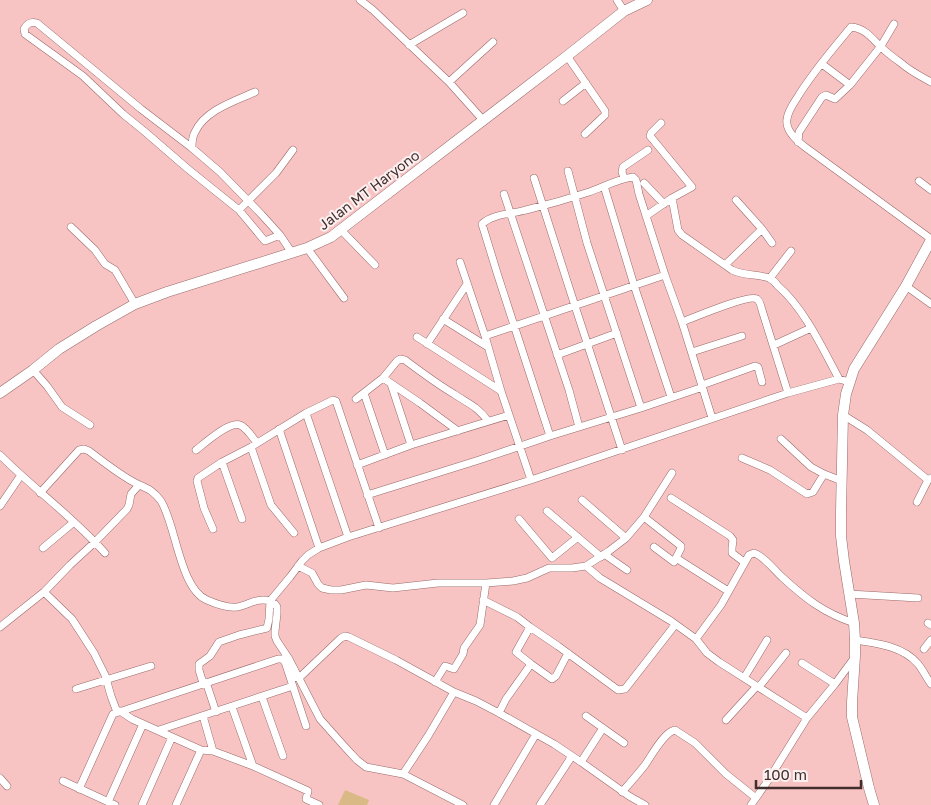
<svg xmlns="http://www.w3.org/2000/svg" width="931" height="805" viewBox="0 0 931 805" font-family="'Golos Text',sans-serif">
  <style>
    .green { fill: #d9b986 }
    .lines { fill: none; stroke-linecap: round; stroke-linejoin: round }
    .minor-casing { stroke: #996a6a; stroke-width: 8 }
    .secondary-casing { stroke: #996a6a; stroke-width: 11 }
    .minor { stroke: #fff; stroke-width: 7 }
    .secondary { stroke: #fff; stroke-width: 10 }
    .labels { text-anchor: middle; stroke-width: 4; stroke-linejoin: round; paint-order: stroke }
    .street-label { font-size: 14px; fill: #422e2d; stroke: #fcf0f0 }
  </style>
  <rect width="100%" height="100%" fill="#f8c4c3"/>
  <path class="green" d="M345 790 369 800 367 805H338Z"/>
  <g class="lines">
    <defs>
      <path id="minor" d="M360 0 373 10 449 82 483 120
        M617 0 624 11
        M409 45 463 13
        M567 56 605 111V115L585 134
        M822 64 850 85
        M449 82 493 42
        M931 82C920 76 910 71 901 63 894 58 886 52 880 46 871 37 864 28 851 27 832 50 812 73 797 98 793 104 788 111 787 119 785 131 797 141 805 147L931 239
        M563 101 586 83
        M798 142 799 132 822 97 826 95 835 99 850 85 881 46 894 24
        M192 148C192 142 192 137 195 132 205 110 235 101 255 92
        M568 171 587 243 641 408
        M534 178 575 306 622 450
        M624 178 622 172 623 167 648 150
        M919 181 931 190
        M644 183 664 204
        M604 186 634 285 671 397
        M504 194 569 390 579 427
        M672 198 678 230 682 235 732 270C744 276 759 274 769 278 773 280 776 283 778 286 804 308 823 349 839 379
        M736 200 762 229 772 243
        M239 210 276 173 293 150
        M646 216 672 198 692 187 650 136 651 133 661 123
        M71 227 95 250 105 264 115 270 135 304
        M341 230 375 265
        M280 235 265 241 264 240 239 210 188 169 144 131 123 114 83 76 25 34 24 29C27 24 30 21 37 23L141 109 192 148 220 172 261 214 280 235 292 253
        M307 248 344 298
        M460 262 485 336 501 391 531 480
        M725 265 762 229
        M770 278 791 251
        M906 286 931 304
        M443 319 488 347
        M682 322C693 318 749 294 757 299 760 301 761 306 762 310L788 393
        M485 336 665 275
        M417 337 501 391
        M427 344 467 284
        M774 345 811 328
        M692 352 742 336
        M557 355 617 333
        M33 370 47 386 62 407 90 425
        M383 378 420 403 458 431
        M391 384 411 445
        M702 385 755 366 758 367 762 382
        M364 393 385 455
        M356 399 383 378 397 361 400 359 405 360C421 372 437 384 454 394 469 404 477 406 488 421
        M306 413 348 537
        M843 415 867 430 928 480 931 478
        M279 429 319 548
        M550 436 498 276 482 224C492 214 512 214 526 210 547 205 568 199 589 192 603 187 618 179 633 177L636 180 639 194 665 275 682 322 712 418
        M781 439 811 467 824 474 842 481
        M251 447 271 505 294 533
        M196 450C205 443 229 421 240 425 247 428 253 438 257 443
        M0 455C34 489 73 517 105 553
        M742 458 770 470 807 494 813 492 824 474
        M222 462 242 519
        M357 465 411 445 509 415
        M40 493 79 450 84 449 89 451C102 461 115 471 130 480 143 488 151 487 161 501 176 525 180 589 207 600 216 604 227 608 237 607 248 605 258 597 270 601L290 577 302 561 308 555 319 548 348 537 531 480 788 393 839 379 849 382
        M367 495 479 460 550 436 641 408 703 387
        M671 498 730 536 733 540 732 548V553L744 562
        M582 500 626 538
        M917 502 928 480
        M0 506 21 475
        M547 511 601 557
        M519 519 552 558 578 537
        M213 529 204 508 197 481 198 478 222 462 251 447 306 413 333 400 336 401 337 404 379 528
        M654 547 674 562 681 548V546L644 517 672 473
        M43 548 74 522
        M604 554 627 570
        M676 558 728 591
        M298 566 312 573 318 584 322 588 331 590H341L366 585 393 588 438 583H486L513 581 527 578 549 568H572L586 566 609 551 626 538 644 517
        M586 566 600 578 671 621 696 639 707 653 719 662 807 718
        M44 592 72 619 94 653 105 675 111 696 117 712
        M849 594 918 598
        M483 600 517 617 530 627 558 646 618 690 625 689 675 625
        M270 602 275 604 277 607V614L275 631V636L277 641 289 659 320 719 344 746 357 760 366 767 403 774 463 805
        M928 623 931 625
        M0 627 44 592 70 565 95 542 127 509 129 505 131 494 139 485
        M530 627 516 652 531 664
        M696 639 721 605 749 555 754 553C764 556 775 571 783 578 806 599 824 613 854 623
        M855 640C876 643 903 646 918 664 923 670 926 677 931 684
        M924 649 931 640
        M802 663 835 684
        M290 676 299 678 341 638 345 636 349 637 396 660 454 692 476 701 499 713 554 744 581 762 629 796 645 805
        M744 678 767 640
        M206 682 216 712
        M435 682 445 666 454 669 463 654 464 648 480 625 486 583
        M203 683 199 670V664L210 656 219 642 239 635 267 628 269 619 270 601
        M759 687 786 653
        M76 689 151 666
        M262 697 283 756
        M120 711 132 719 201 750 213 751 253 766 232 707
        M499 713 506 699 531 664 552 679 556 676 568 653
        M203 716 213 751
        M586 716 624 743
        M726 720 757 686
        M159 730 293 686
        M581 762 603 728
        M253 766 308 791 306 799 319 805
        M403 774 428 736 454 692
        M0 778 7 786
        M63 781 115 805
        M79 789 113 714 278 659H282L285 662 306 726
        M622 792C630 783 638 774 645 765 652 755 664 732 675 730L695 743 726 774 756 798
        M108 802 143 724
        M142 805 172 737
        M176 805 201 750
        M494 805 536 734
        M540 805 572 756
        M751 805 767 782 807 718 835 684 855 657"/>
      <path id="secondary" d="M0 393 33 370 59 349 96 326 135 304 167 292 307 248 331 237 567 56 624 11 647 0
        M874 805 869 788 852 717V702L855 656V640L854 623 844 561 841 536V511L843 415 846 394 854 369 906 286 931 240"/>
    </defs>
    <use href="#minor" class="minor-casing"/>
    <use href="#secondary" class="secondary-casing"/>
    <use href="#minor" class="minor"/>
    <use href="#secondary" class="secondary"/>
  </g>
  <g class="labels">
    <g class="street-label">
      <text transform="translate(369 190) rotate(-37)" y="5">Jalan MT Haryono</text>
    </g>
  </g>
  <path d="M756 780v8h105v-8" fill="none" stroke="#422e2d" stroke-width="2.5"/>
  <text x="764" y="780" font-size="15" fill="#422e2d" stroke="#fcf0f0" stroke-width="4" paint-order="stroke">100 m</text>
</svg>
